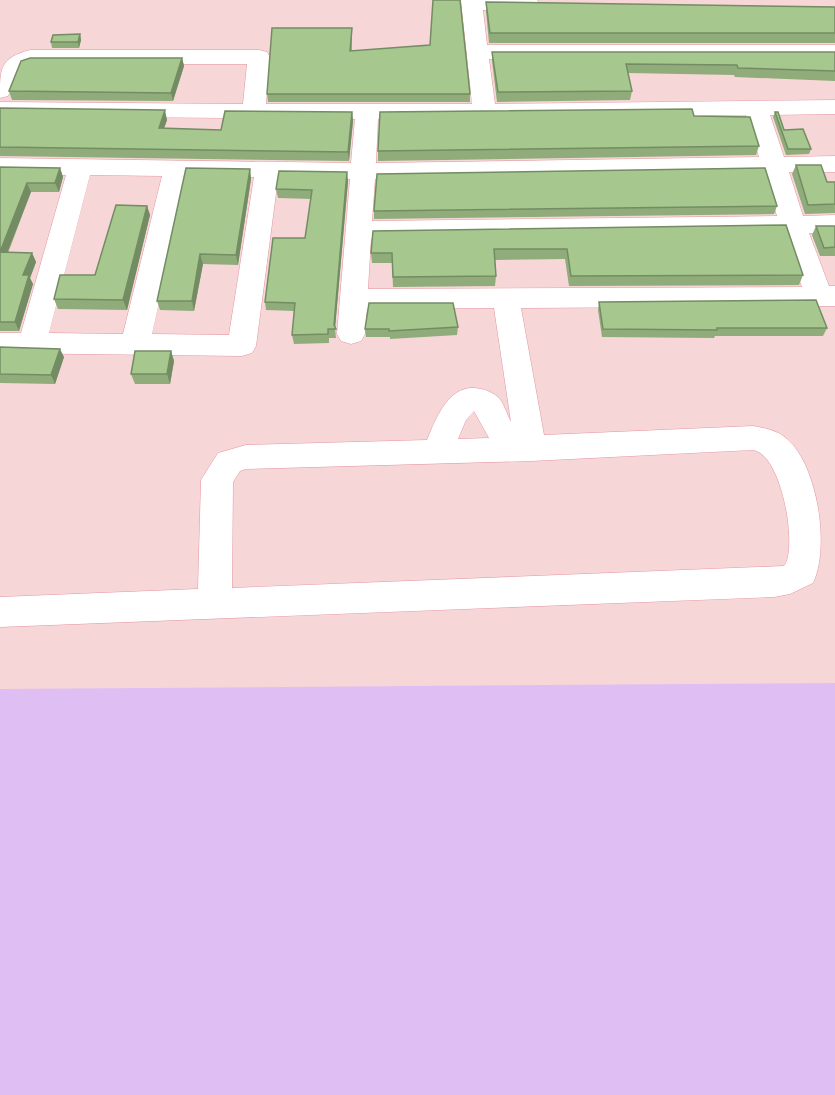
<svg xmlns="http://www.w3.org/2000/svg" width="835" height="1095" viewBox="0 0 835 1095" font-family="Cabin,sans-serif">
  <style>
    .green { fill: #dfbef4 }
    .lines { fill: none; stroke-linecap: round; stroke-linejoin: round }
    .minor-casing { stroke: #e3969e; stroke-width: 1 }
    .minor { fill: #fff; fill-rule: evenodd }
    .wall { fill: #8fac7a }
    .shaded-wall { fill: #748c63 }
    .building { fill: #a6c88e; stroke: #748c63; stroke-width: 1.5 }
  </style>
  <rect width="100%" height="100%" fill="#f7d6d8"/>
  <path class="green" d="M835 683V1095H0V689Z"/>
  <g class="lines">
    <defs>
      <path id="minor" d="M461 0H537L540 4 536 8 529 10H483L487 45H835V59H489L495 104 835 100V114L770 115 784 157 835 156V172H789L803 216 835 215V233H809L829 286H835V306L521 308 544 435 753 426C765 428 779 431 787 439 818 466 830 548 813 583L790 594 774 597 0 627V597L198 589 201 480 218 453 246 445 427 440C436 418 450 381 481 389 487 390 493 393 498 397 504 403 507 415 511 422L494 308 367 309 365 334 361 341 351 344 341 341 337 334 350 179 278 178 256 346 252 353 242 356 0 353V333H21L66 175 0 174V158L351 163 355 119 0 116V102L243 104 247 64H33L23 68 8 96 0 98C0 68 0 58 30 50H259L267 52 270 57 266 104H472ZM746 115 759 157 376 163 378 119ZM764 173 777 216 372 221 375 179ZM90 175 162 176 123 334 49 333ZM187 176 254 177 229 335 152 334ZM783 233 802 287 368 289 371 239ZM474 411 489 438 458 439 466 420ZM753 450C783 454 798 551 784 566L232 588 233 482 240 471 246 469 531 461Z"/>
    </defs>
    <use href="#minor" class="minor-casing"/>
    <use href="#minor" class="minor"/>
  </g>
  <path class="wall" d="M486 2 835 7V43H489L486 11Z
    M352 28V51L470 94V102H268L267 94Z
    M80 34 81 40 79 48H52L51 42Z
    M492 52H835V81L735 77 734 75 628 73 632 91 630 100 497 102 492 61Z
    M182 58 184 66 173 101 12 100 9 91Z
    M0 108 167 120 164 128 221 130 352 112 353 121 349 161 0 156Z
    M775 112 784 130 811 149 809 154 786 155 773 117Z
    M694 116 759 146 756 155 378 161V151Z
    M796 165 827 182H835V213L805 214 792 174Z
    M0 167 60 168 63 177 59 192H31L8 253H32L36 262 30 278 33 284 19 331H0Z
    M250 169 251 179 238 265 203 264 194 311 160 310 157 301Z
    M348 181 335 328 336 338H329V343L294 344 292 335 294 311 266 310 265 302 305 238 311 199 278 198 276 189Z
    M147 206 150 215 127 310 58 309 54 299 95 275Z
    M777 206 774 214 374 219V211Z
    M786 225 803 275 799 285 569 286 565 259 495 260 496 276 495 286 393 287 392 263H372L371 253Z
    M816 226H835V256H820L812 235Z
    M599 302 827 328 823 336H715L714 338 602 337 598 310Z
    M458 327 457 335 390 339V337H366L365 329Z
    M0 347 64 357 55 384 0 383Z
    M171 351 174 361 170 384H135L131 374Z"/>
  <path class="shaded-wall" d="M80 34 81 40 79 48 78 42Z
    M182 58 184 66 173 101 171 93Z
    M165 110 167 120 161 137 159 128Z
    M352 112 353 121 349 161 348 152Z
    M60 168 63 177 59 192 55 183Z
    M250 169 251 179 238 265 236 255Z
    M347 172 348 181 335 329 334 325Z
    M27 183 31 192 4 261 0 252Z
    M147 206 150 215 127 310 123 300Z
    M32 253 36 262 30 278 33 284 19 331 15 322 23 275Z
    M200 254 203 264 194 311 192 301Z
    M60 349 64 357 55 384 51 375Z
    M171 351 174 361 170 384 167 374Z"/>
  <path class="building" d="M433 0H460L470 94H267L272 28H352L350 51 430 45Z
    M486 2 835 7V33H490Z
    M80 34 78 42H51L53 35Z
    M492 52H835V71L738 68 737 65 626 64 632 91 498 92Z
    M30 58H182L171 93 9 91 21 61Z
    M0 108 165 110 159 128 221 130 225 111 352 112 348 152 0 147Z
    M692 109 694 116 750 117 759 146 378 151 380 112Z
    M775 112H778L784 130 803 129 811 149H788Z
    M796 165H821L827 182H835V204L808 205Z
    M0 167 60 168 55 183H27L0 252 32 253 23 275H29L15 322H0Z
    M186 168 250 169 236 255 200 254 192 301H157Z
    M765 168 777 206 374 211 377 174Z
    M279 171 347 172 334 325 336 329H328V334L292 335 295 303 265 302 273 238H305L312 190 276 189Z
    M116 205 147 206 123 300 54 299 60 275H95Z
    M786 225 803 275 571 276 567 249H494L496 276 393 277 392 253H371L373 231Z
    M816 226H835V247L824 248Z
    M816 300 827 328H717V330L603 329 599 302Z
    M369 303H453L458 327 389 331V329H365Z
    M0 347 60 349 51 375 0 374Z
    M135 351H171L167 374H131Z"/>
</svg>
